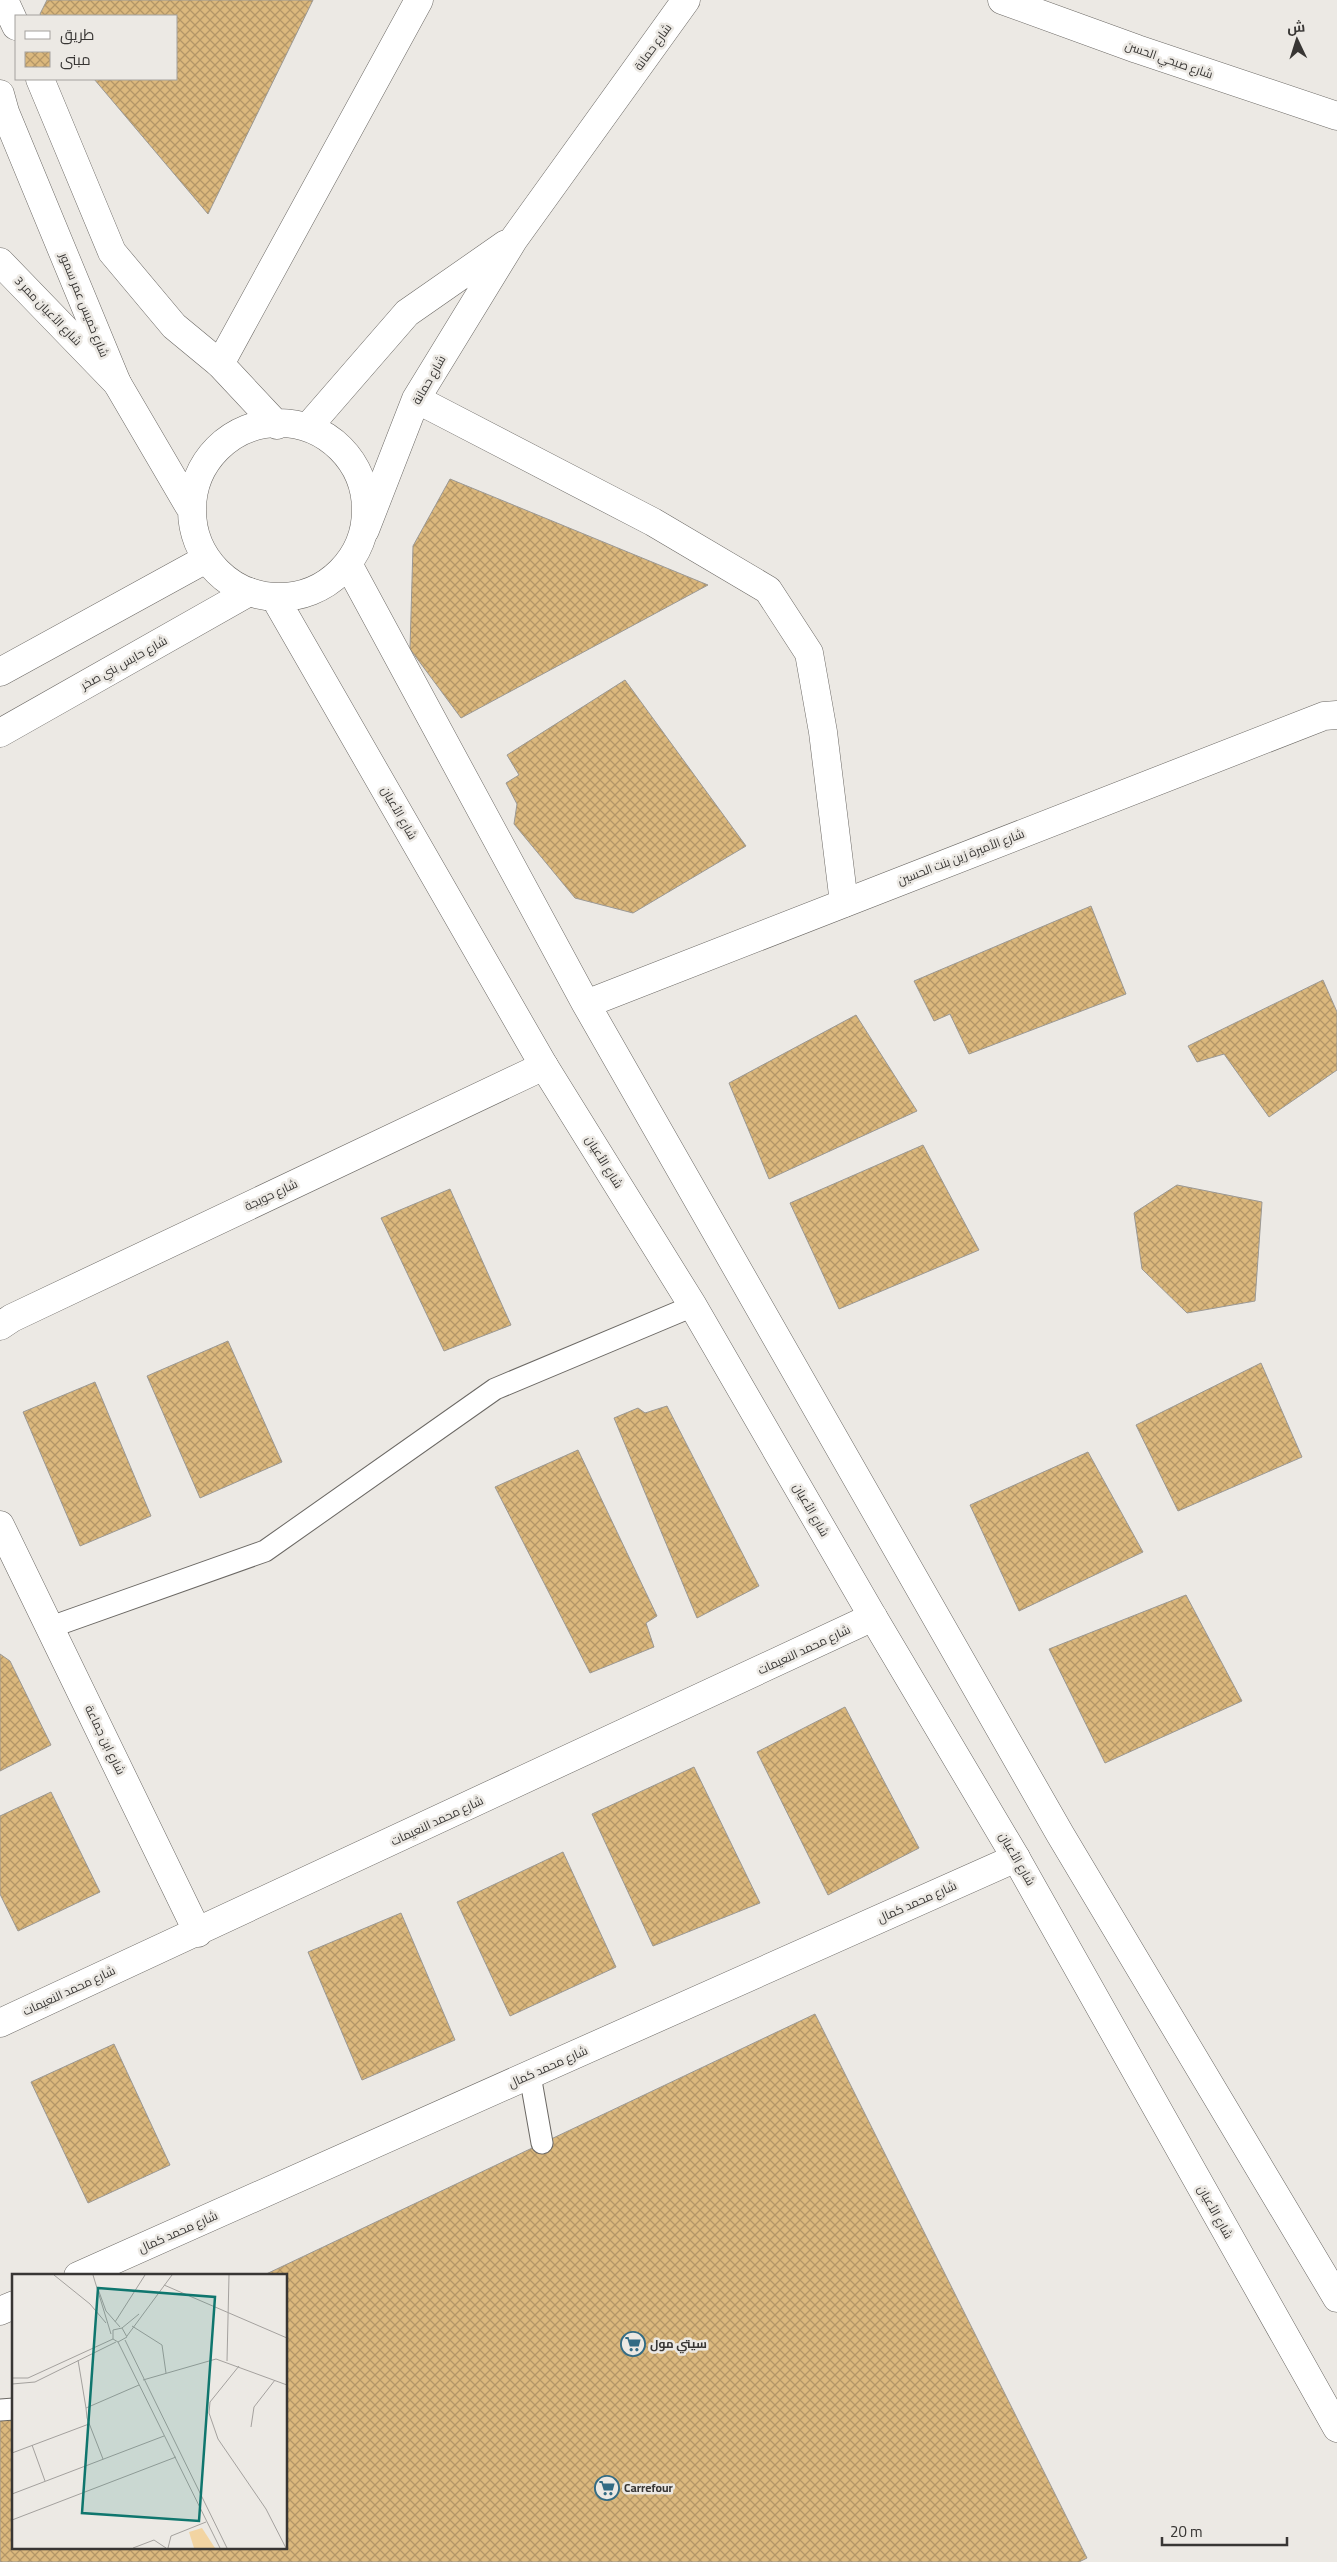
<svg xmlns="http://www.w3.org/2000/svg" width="1337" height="2562" viewBox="0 0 1337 2562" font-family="Georgia,Cairo,serif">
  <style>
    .building { fill: url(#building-cross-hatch); stroke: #9b9893 }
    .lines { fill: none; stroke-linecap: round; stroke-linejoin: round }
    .service-casing { stroke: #6b6864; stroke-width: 23 }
    .minor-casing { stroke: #6b6864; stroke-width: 29 }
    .tertiary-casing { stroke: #6b6864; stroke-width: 29 }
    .service { stroke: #fff; stroke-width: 21 }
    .minor { stroke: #fff; stroke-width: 28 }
    .tertiary { stroke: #fff; stroke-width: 28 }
    .labels { text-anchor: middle; stroke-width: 5; stroke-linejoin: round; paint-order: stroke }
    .street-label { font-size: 12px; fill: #383634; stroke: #ece9e4 }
    .poi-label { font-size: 12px; font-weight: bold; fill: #383634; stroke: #ece9e4; text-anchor: start }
    .inset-road { fill: none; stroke: #a4a19e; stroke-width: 1 }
    .view { fill: #0f766e; fill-opacity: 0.15; stroke: #0f766e; stroke-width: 2.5 }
    .inset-edge { fill: none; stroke: #383634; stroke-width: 2.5 }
  </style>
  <defs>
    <pattern id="building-cross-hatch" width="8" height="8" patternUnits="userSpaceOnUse" patternTransform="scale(1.25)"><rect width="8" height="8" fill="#dbb87d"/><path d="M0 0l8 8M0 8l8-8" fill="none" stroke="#b39667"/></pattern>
  </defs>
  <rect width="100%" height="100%" fill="#ece9e4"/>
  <path class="building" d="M47 0H313L208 214 94 79H176V16H41L40 14Z
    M450 479 708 585 461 718 410 649 413 546Z
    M625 680 746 846 633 913 575 898 514 824 517 804 506 783 519 775 507 755Z
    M1091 906 1126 994 969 1054 950 1014 934 1021 914 981Z
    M1323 980 1337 1012V1070L1269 1117 1224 1054 1197 1062 1188 1046Z
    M856 1015 917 1111 769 1179 729 1083Z
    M923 1145 979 1250 839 1309 790 1203Z
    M1177 1185 1262 1202 1255 1301 1187 1313 1142 1269 1134 1213Z
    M450 1189 511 1325 444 1351 381 1218Z
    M228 1341 282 1462 200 1498 147 1376Z
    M1261 1363 1302 1457 1178 1511 1136 1425Z
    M95 1382 151 1516 80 1546 23 1412Z
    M667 1406 759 1586 697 1618 614 1418 638 1408 645 1413Z
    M578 1450 657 1616 646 1623 654 1647 590 1673 495 1487Z
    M1088 1452 1143 1552 1019 1611 970 1505Z
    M1186 1595 1242 1701 1105 1763 1049 1649Z
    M0 1654 10 1661 51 1745 0 1771Z
    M845 1707 919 1848 828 1895 757 1752Z
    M694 1767 760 1903 653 1946 592 1814Z
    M51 1792 100 1892 18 1931 0 1894V1816Z
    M563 1852 616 1967 510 2016 457 1902Z
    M401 1913 455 2040 362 2080 308 1952Z
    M815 2014 1087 2558 1079 2562H0V2420L14 2413V2548H286V2276H262Z
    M114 2044 170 2165 88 2203 31 2082Z"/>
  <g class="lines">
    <defs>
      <path id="service" d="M51 1627 265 1551 495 1389 693 1306
        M530 2075 542 2143
        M0 2410 14 2409"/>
      <path id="minor" d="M1002 0 1137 49 1337 116
        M0 262 117 383
        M220 364 419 0
        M416 399 653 522 768 590 809 653 823 732 844 903
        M308 427 407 313 506 244
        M365 530 416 399 514 239 686 0
        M0 672 206 559
        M0 733 249 592
        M0 1326 12 1318 544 1066
        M0 1525 198 1933
        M0 2023 873 1617
        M78 2276 1016 1858
        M0 2311 14 2305"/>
      <path id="tertiary" d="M4 0 16 26
        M40 79 112 252 174 326 220 364 277 425
        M0 94 5 112 117 383 189 506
        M192 510a87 87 0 1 1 174 0a87 87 0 1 1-174 0Z
        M348 564 586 1004 1060 1834 1337 2298
        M275 598 544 1066 693 1306 873 1617 1016 1858 1337 2428
        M586 1004 1324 716 1337 715"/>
    </defs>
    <use href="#service" class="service-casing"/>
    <use href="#minor" class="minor-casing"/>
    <use href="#tertiary" class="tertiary-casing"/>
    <use href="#service" class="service"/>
    <use href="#minor" class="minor"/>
    <use href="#tertiary" class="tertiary"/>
  </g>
  <defs>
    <symbol id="supermarket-ring" viewBox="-11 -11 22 22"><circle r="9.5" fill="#ece9e4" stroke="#326b84" stroke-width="1.5"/><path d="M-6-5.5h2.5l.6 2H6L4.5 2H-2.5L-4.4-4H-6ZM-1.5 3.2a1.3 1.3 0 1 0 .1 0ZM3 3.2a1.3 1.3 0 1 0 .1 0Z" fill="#326b84"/></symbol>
  </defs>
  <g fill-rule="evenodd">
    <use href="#supermarket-ring" x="619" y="2330" width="28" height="28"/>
    <use href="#supermarket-ring" x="593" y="2474" width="28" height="28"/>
  </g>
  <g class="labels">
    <g class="street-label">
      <text transform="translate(653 47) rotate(-54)" y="4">شارع حمانة</text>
      <text transform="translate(1169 60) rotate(19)" y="4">شارع صبحي الحسن</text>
      <text transform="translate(84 305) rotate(68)" y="4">شارع خميس عمر سمور</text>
      <text transform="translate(48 311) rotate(46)" y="4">شارع الأعيان ممر 3</text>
      <text transform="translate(429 380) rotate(-60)" y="4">شارع حمانة</text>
      <text transform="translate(124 663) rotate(-29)" y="4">شارع حابس بني صخر</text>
      <text transform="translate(399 813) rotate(60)" y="4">شارع الأعيان</text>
      <text transform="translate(961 857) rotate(-21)" y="4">شارع الأميرة زين بنت الحسين</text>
      <text transform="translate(604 1162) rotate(58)" y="4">شارع الأعيان</text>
      <text transform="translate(271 1195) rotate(-25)" y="4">شارع حويجة</text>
      <text transform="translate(811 1510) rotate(60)" y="4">شارع الأعيان</text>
      <text transform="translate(804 1650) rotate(-25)" y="4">شارع محمد النعيمات</text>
      <text transform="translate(105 1740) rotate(64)" y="4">شارع ابن جماعة</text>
      <text transform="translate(437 1821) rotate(-25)" y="4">شارع محمد النعيمات</text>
      <text transform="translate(1017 1859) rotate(60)" y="4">شارع الأعيان</text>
      <text transform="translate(917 1902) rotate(-24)" y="4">شارع محمد كمال</text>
      <text transform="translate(69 1991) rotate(-25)" y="4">شارع محمد النعيمات</text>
      <text transform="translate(548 2067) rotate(-24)" y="4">شارع محمد كمال</text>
      <text transform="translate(1215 2212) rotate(61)" y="4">شارع الأعيان</text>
      <text transform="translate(178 2232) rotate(-24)" y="4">شارع محمد كمال</text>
    </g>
    <g class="poi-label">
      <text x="650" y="2348">سيتي مول</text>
      <text x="624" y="2492">Carrefour</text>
    </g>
  </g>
  <g transform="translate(12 2274)">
    <rect width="275" height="275" fill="#ece9e4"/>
    <path d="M190 254 203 274H182L177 258Z" fill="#f2d4a2"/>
    <path class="inset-road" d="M42 1 78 30 94 49M81 1 99 60M152 11 275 64M86 15 94 37 108 53M103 48 133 1M120 52 150 71 154 99M110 54 127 40M115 62 160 1M113 66 215 274M106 68 115 63 110 54 101 56V65L106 68 208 274M66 86 74 134M215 87 217 1M227 92 198 128 197 139 206 165 254 235 274 274M0 104H16L101 65M131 106 204 85 275 111M0 110 23 108 104 68M239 153 242 133 263 106M20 171 33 207M0 179 77 150M91 185 75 144 74 134 127 111M0 220 152 162M0 246 164 183M121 274 142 266 154 274M156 274 159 262 194 248"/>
    <path class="view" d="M86 14 203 23 187 247 70 239Z"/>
    <rect width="275" height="275" class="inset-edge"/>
  </g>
  <rect x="15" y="15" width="162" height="65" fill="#ece9e4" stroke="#a4a19e"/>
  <rect x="25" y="31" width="25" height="8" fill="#ffffff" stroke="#a4a19e"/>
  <text x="60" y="40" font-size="15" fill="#383634">طريق</text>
  <rect x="25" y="52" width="25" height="15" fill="url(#building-cross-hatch)" stroke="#a4a19e"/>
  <text x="60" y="65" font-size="15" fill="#383634">مبنى</text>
  <g transform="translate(1297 40) rotate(356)" stroke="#ece9e4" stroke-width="4" paint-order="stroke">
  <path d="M0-4L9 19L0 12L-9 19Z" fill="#383634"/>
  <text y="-8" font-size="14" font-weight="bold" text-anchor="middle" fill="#383634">ش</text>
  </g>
  <path d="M1162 2537v8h125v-8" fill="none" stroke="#383634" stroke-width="2.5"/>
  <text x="1170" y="2537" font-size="15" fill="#383634" stroke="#ece9e4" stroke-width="4" paint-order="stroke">20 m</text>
</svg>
